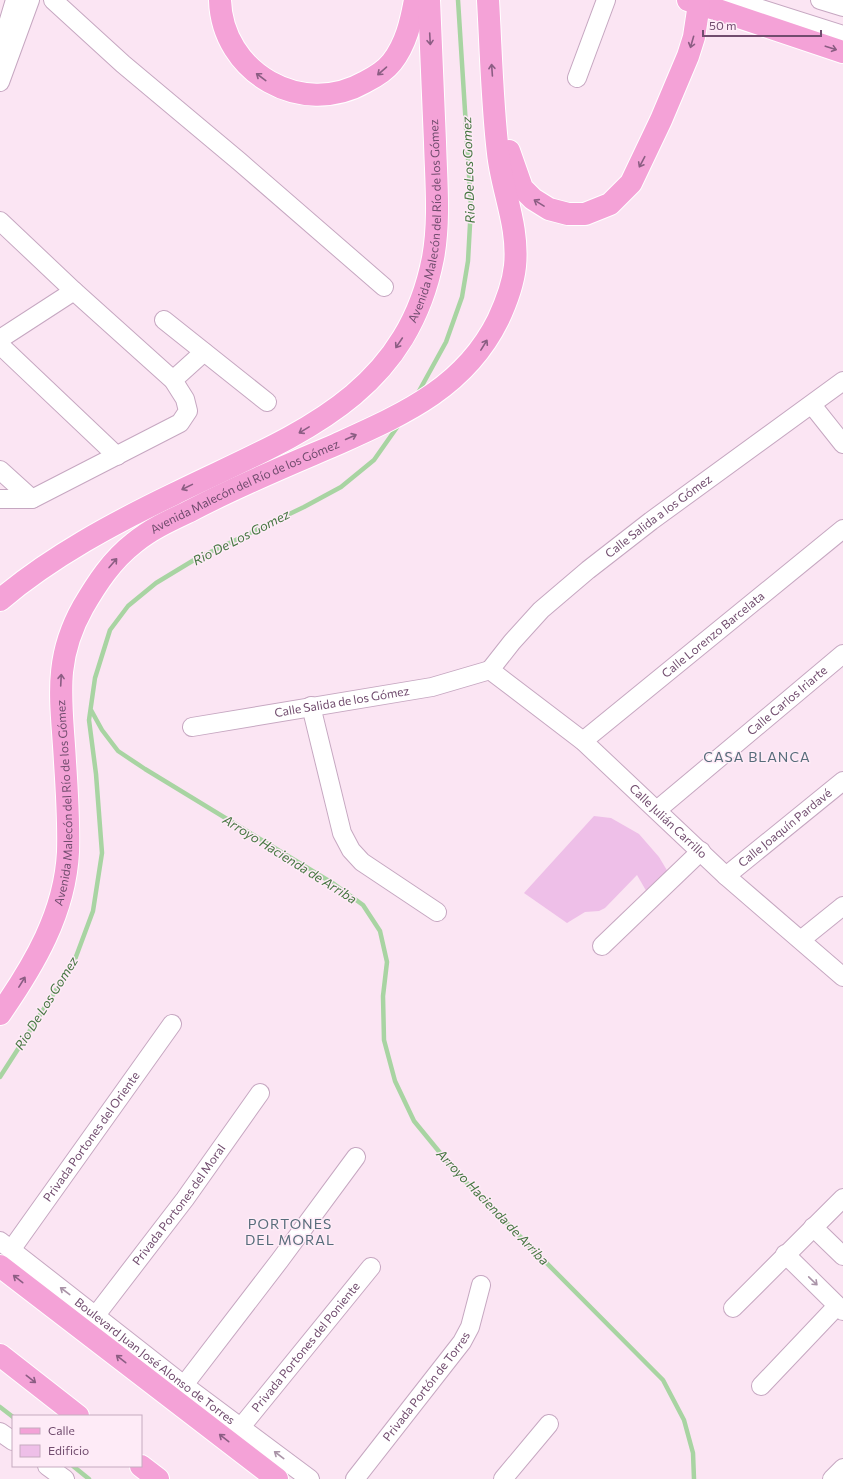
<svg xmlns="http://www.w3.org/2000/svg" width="843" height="1479" viewBox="0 0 843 1479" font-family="Commissioner,sans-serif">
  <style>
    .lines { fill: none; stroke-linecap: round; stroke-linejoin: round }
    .stream { stroke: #a8d4a2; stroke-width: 4.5 }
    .building { fill: #eebfe8 }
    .minor-casing { stroke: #c6a7c1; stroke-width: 20 }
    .major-casing { stroke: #fff; stroke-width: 24 }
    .minor { stroke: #fff; stroke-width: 18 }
    .major { stroke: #f4a2d7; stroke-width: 22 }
    .oneway { stroke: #8b5d83 }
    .oneway2 { stroke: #aa94a8 }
    .labels { text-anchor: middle; stroke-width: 3; stroke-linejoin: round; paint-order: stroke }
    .street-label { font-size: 12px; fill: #714c6e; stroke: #feebf7 }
    .water-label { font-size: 13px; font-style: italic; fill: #467641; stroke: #feebf7 }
    .quarter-label { font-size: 14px; letter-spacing: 1px; fill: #576c7a; stroke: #feebf7 }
  </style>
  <rect width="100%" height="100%" fill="#fbe5f3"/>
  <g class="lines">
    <path class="stream" d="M418 393 446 342 462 297 468 261 471 206 458 0
      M91 710 102 730 118 751 145 769 334 884 363 905 380 931 387 962 383 996 384 1040 395 1081 414 1121 455 1171 663 1380 684 1420 693 1453 694 1479
      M0 1077 74 962 93 911 102 853 96 774 89 720 95 678 110 630 128 606 156 583 194 560 304 507 341 487 374 460 400 423
      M0 1407 13 1417
      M73 1466 89 1479"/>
  </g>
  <path class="building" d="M594 816 611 818 639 834 659 857 668 872 648 894 637 875 605 908 599 911 585 912 567 923 524 893Z"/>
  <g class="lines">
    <defs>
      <g id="minor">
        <path d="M53 0 123 64 240 162 384 287"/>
        <path d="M733 0 843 35"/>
        <path d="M820 0 843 7"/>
        <path d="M1 47 15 0"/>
        <path d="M577 78 606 0"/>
        <path d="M0 82 30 0"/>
        <path d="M0 221 74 291 173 380 185 399 188 411 180 423 32 499H0"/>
        <path d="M164 320 267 402"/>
        <path d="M0 339 74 291"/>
        <path d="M0 345 117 456"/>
        <path d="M173 380 204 352"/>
        <path d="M812 405 843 444"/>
        <path d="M0 470 32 499"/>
        <path id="s1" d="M490 670 583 741 726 876 843 977"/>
        <path id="s2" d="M490 670 512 642 541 610 588 570 651 521 843 381"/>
        <path d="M311 706 342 833 351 850 362 862 437 912"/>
        <path id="s3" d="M192 727 432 687 490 670"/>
        <path id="s4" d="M583 741 843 529"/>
        <path id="s5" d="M657 810 843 654"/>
        <path id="s6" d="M726 876 843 781"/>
        <path d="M802 939 843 906"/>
        <path d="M602 946 701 851"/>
        <path d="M813 1227 843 1256"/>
        <path id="s7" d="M0 1241 184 1385 310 1479"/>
        <path id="s8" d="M11 1250 172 1024"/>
        <path d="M785 1254 843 1311"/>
        <path d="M733 1308 843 1198"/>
        <path id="s9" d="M96 1315 185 1199 260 1093"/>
        <path d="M184 1385 280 1260 356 1157"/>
        <path d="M761 1386 837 1306"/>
        <path id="s10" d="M241 1427 371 1267"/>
        <path d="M0 1432 13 1441"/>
        <path d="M47 1466 65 1479"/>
        <path id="s11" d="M355 1479 462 1342 470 1327 481 1285"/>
        <path d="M503 1479 549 1424"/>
        <path d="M832 1479 843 1468"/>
      </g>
      <g id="major">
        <path d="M220 0C222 73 302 118 365 82 375 77 385 71 392 62 406 44 411 22 415 0"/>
        <path d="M688 0 843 52"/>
        <path d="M509 151 522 188 533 199 549 209 568 214H585L610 204 631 183 661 120 688 56 694 37 699 4"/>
        <path id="s12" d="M0 600C52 556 114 523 174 494 289 437 405 401 433 258 440 220 436 180 435 142 433 94 431 47 429 0"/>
        <path id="s13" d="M0 1014C34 965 65 913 68 852 69 822 67 792 65 762 62 703 52 662 83 607 97 583 112 560 134 543 151 529 171 520 190 511 237 486 286 466 335 445 401 415 464 389 498 320 506 303 513 285 515 266 519 226 502 191 498 153 492 102 491 51 488 0"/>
        <path d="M0 1266 277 1479"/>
        <path d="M0 1355 78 1416"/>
        <path d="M141 1466 158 1479"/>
      </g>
    </defs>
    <use href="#minor" class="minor-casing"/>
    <use href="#major" class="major-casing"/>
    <use href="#minor" class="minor"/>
    <use href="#major" class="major"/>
  </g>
  <defs><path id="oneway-shaft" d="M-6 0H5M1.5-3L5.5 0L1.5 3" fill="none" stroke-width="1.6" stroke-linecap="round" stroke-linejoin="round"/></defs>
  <g class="oneway">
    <use href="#oneway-shaft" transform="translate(430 39) rotate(87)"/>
    <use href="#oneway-shaft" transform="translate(692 42) rotate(106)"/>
    <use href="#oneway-shaft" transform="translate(831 48) rotate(18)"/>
    <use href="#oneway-shaft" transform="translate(492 70) rotate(-94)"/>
    <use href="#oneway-shaft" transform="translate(382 71) rotate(139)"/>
    <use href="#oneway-shaft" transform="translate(261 77) rotate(-143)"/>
    <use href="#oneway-shaft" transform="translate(642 162) rotate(118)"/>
    <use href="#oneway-shaft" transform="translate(539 203) rotate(-148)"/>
    <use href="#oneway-shaft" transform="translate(399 343) rotate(124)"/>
    <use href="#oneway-shaft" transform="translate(484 345) rotate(-58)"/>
    <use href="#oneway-shaft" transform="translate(304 430) rotate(149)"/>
    <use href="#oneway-shaft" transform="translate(351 437) rotate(-24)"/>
    <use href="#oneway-shaft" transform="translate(187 487) rotate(154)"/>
    <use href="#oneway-shaft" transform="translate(113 563) rotate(-49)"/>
    <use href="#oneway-shaft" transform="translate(61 680) rotate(-87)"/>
    <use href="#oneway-shaft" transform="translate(22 982) rotate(-58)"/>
    <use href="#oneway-shaft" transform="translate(18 1279) rotate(-142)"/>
    <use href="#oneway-shaft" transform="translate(121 1359) rotate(-142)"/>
    <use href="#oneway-shaft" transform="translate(31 1379) rotate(38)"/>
    <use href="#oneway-shaft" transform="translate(224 1438) rotate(-142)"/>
  </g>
  <g class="oneway2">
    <use href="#oneway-shaft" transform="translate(813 1281) rotate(44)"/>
    <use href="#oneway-shaft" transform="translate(65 1291) rotate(-143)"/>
    <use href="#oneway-shaft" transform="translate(279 1455) rotate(-143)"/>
  </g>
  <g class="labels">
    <g class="street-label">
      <text dy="4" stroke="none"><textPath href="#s12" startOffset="607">Avenida Malecón del Río de los Gómez</textPath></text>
      <text dy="4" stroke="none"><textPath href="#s13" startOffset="634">Avenida Malecón del Río de los Gómez</textPath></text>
      <text dy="4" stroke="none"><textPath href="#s2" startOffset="229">Calle Salida a los Gómez</textPath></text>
      <text dy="4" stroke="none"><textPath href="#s4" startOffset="168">Calle Lorenzo Barcelata</textPath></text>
      <text dy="4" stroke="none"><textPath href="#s5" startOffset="170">Calle Carlos Iriarte</textPath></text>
      <text dy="4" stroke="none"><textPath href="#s3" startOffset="152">Calle Salida de los Gómez</textPath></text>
      <text dy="4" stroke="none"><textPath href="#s13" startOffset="227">Avenida Malecón del Río de los Gómez</textPath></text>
      <text dy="4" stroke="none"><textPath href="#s1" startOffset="234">Calle Julián Carrillo</textPath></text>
      <text dy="4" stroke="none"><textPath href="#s6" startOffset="76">Calle Joaquín Pardavé</textPath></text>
      <text dy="4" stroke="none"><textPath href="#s8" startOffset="139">Privada Portones del Oriente</textPath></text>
      <text dy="4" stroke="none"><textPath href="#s9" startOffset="138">Privada Portones del Moral</textPath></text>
      <text dy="4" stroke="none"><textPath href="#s10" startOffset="103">Privada Portones del Poniente</textPath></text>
      <text dy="4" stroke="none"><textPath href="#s7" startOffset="196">Boulevard Juan José Alonso de Torres</textPath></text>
      <text dy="4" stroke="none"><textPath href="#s11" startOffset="117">Privada Portón de Torres</textPath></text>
    </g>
    <g class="water-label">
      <text transform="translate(468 170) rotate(-92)" y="5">Rio De Los Gomez</text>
      <text transform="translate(241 537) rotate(-27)" y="5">Rio De Los Gomez</text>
      <text transform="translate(290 859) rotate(32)" y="5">Arroyo Hacienda de Arriba</text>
      <text transform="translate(46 1003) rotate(-58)" y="5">Rio De Los Gomez</text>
      <text transform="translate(493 1207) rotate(46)" y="5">Arroyo Hacienda de Arriba</text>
    </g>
    <g class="quarter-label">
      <text x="757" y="762">CASA BLANCA</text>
      <text x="290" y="1229">PORTONES<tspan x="290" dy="16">DEL MORAL</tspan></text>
    </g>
  </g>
  <rect x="12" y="1415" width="130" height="52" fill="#feebf7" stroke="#c6abc0"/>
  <rect x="20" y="1428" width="20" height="6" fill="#f4a2d7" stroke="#c6abc0"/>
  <text x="48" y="1435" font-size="12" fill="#714c6e">Calle</text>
  <rect x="20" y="1445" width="20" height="12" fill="#eebfe8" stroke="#c6abc0"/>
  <text x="48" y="1455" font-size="12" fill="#714c6e">Edificio</text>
  <path d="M703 30v6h118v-6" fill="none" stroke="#714c6e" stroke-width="2"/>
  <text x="709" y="30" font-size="12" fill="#714c6e" stroke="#feebf7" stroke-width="3" paint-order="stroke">50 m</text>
</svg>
